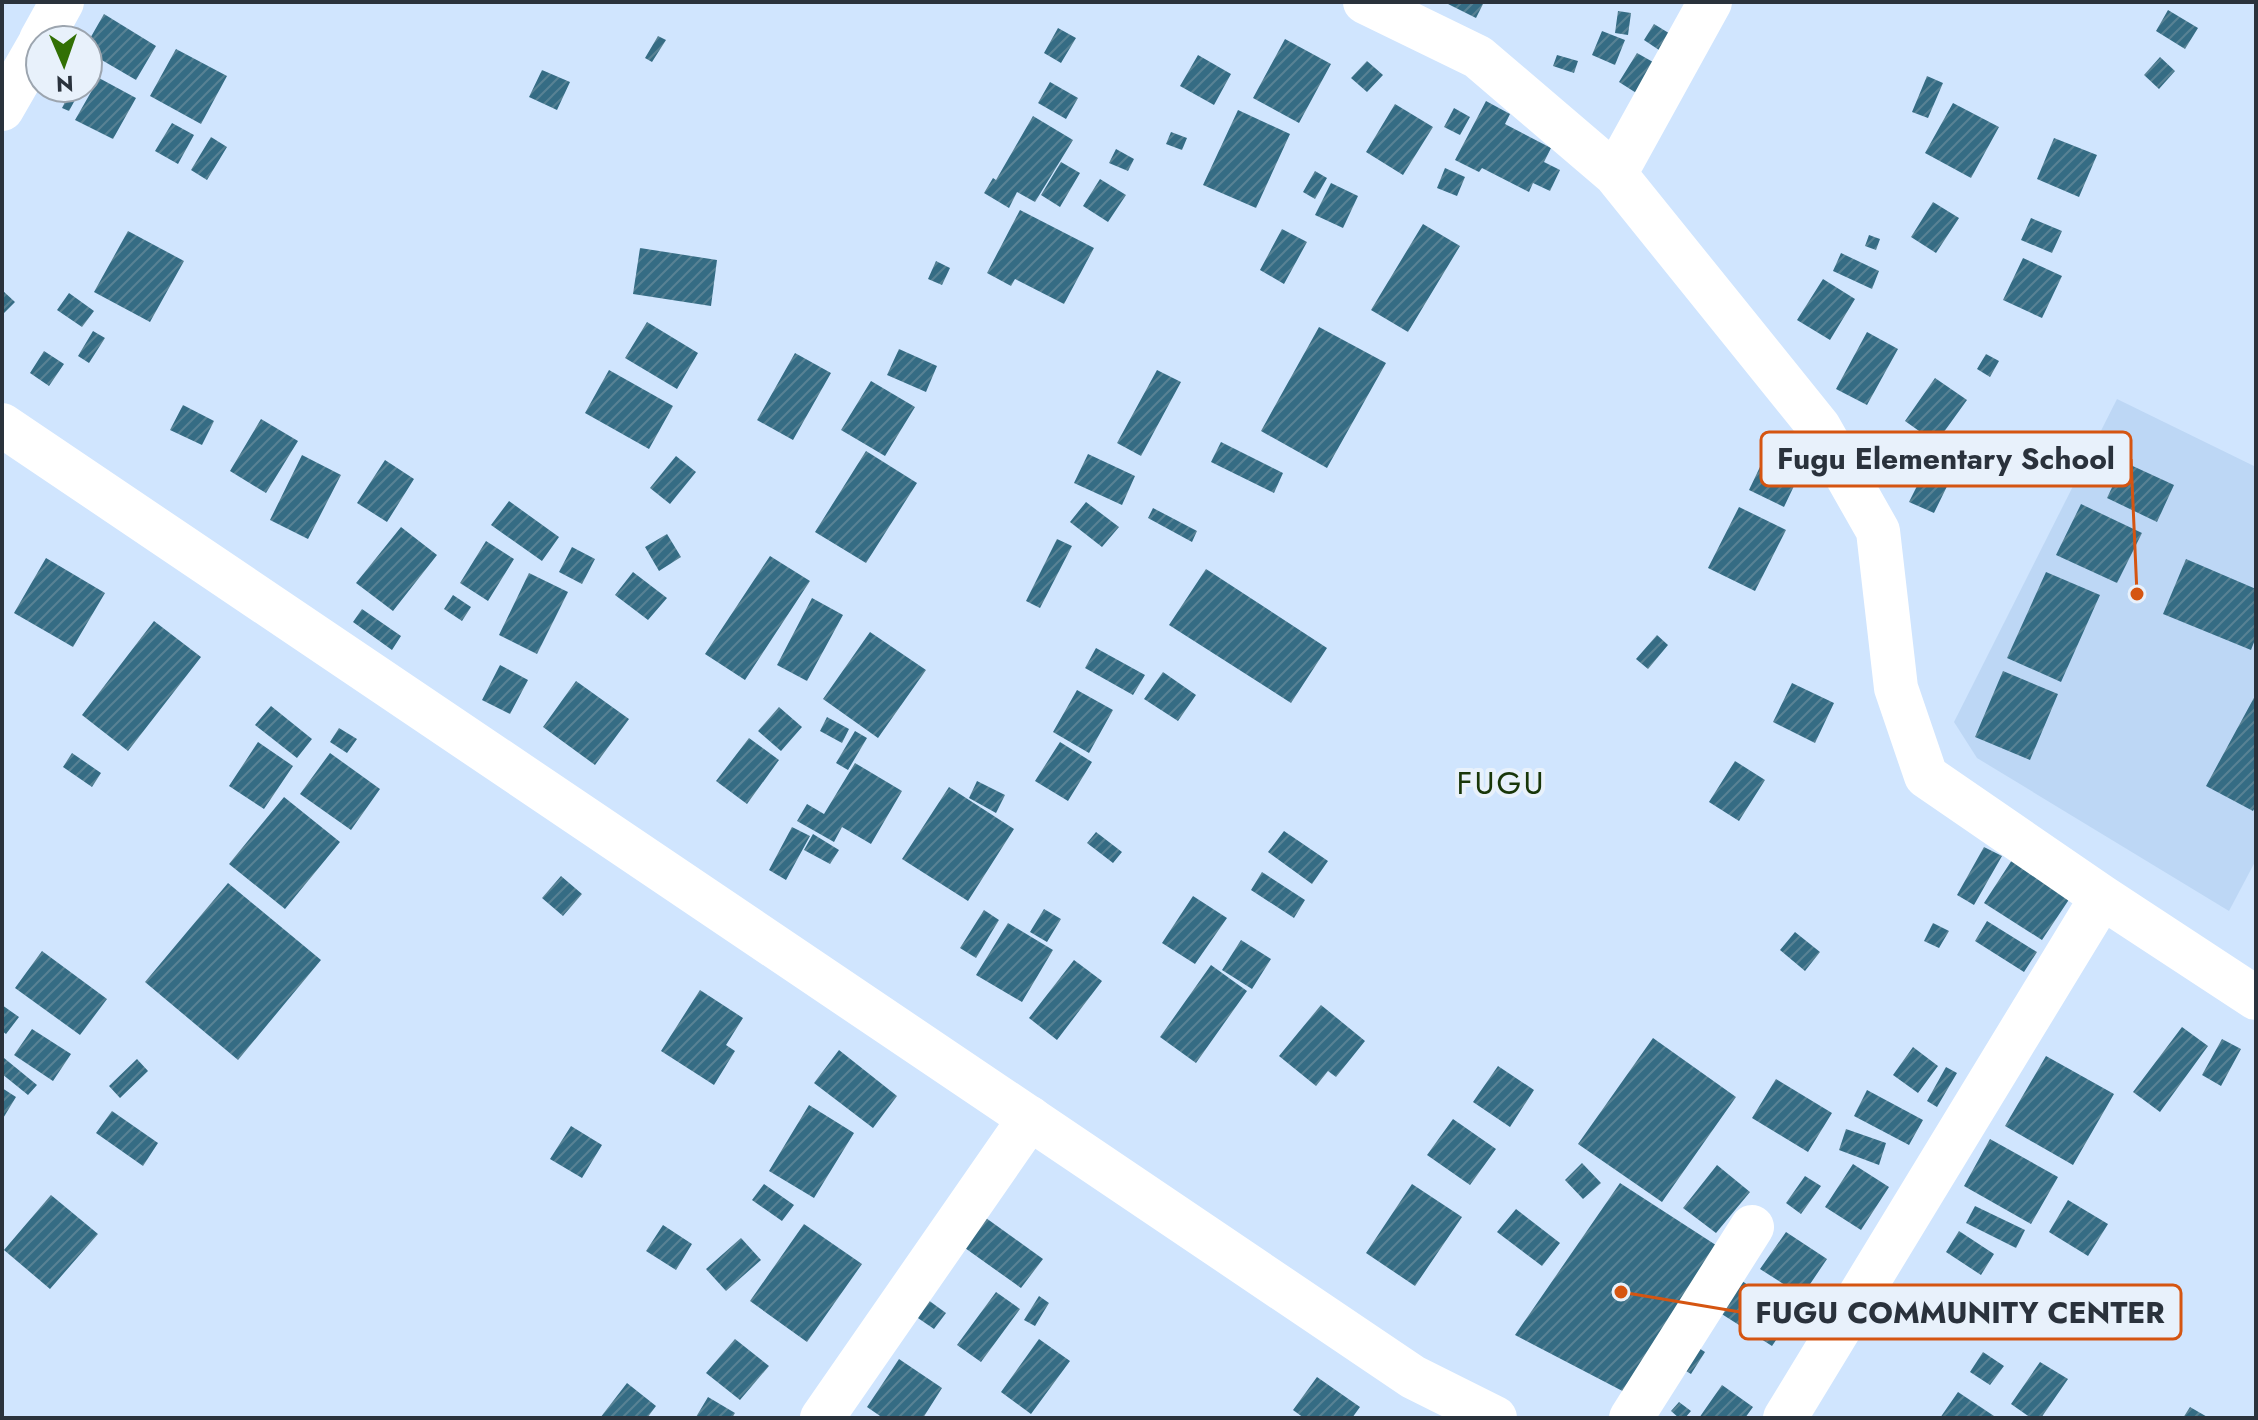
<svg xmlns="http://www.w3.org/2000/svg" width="2258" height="1420" viewBox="0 0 2258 1420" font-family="Jost,sans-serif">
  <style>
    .built { fill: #bdd7f5 }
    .building { fill: url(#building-hatch) }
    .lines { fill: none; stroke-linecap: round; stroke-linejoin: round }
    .minor { stroke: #fff; stroke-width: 44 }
    .major { stroke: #fff; stroke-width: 44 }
    .labels { text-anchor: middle; stroke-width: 8; stroke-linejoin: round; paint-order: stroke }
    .quarter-label { font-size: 32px; letter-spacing: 2px; fill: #183608; stroke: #e8f1fb }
    .leader { fill: none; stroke: #d55511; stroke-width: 3 }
    .callout-dot { fill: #d55511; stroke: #e8f1fb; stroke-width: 3 }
    .callout { fill: #e8f1fb; stroke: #d55511; stroke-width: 3 }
    .callout-label { font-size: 30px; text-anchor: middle; font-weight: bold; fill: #2a323c }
  </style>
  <defs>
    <pattern id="building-hatch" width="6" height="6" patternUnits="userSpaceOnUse" patternTransform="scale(2)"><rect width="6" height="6" fill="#356c84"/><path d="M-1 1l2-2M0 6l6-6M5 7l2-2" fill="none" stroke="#588294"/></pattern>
  </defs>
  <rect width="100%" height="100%" fill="#d0e5fe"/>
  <path class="built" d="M2117 399 2256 467V860L2229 911 1977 758 1954 722Z"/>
  <path class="building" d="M1444 2H1484L1476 18Z
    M2168 10 2198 28 2185 49 2156 31Z
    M1618 11 1631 13 1628 35 1615 33Z
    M104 14 156 46 136 80 88 52V42Z
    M1654 24 1672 35 1662 52 1644 40Z
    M1058 28 1076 38 1061 63 1044 53Z
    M1602 31 1625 40 1615 65 1592 55Z
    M658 36 666 40 652 62 645 58Z
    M1285 39 1331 64 1299 123 1253 98Z
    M176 49 227 76 201 124 150 96Z
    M1637 53 1660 66 1641 96 1619 82Z
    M1198 55 1231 74 1214 105 1180 86Z
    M1557 55 1578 61 1574 73 1553 66Z
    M2160 57 2175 71 2159 89 2144 75Z
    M1367 61 1383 75 1367 92 1351 78Z
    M542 70 570 82 557 110 529 97Z
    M1927 76 1943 83 1928 118 1912 112Z
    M99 78 136 98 113 139 75 120Z
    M1050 82 1078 98 1066 119 1038 103Z
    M68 96 75 100 69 111 62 108Z
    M1486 101 1510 114 1505 124 1551 148 1544 162 1560 170 1550 191 1533 183 1529 192 1482 168 1479 172 1455 160Z
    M1953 103 1999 127 1971 178 1925 153Z
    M1395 104 1433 127 1403 175 1366 152Z
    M1454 108 1470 117 1460 135 1444 127Z
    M1238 110 1290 134 1256 208 1203 185Z
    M1033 116 1073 140 1035 202 1017 192 1009 208 984 193 993 178 996 180Z
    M172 123 194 135 178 164 155 151Z
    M1171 132 1187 138 1182 150 1166 144Z
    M211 137 227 147 207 180 191 170Z
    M2054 138 2097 155 2079 197 2037 179Z
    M1116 149 1134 159 1128 171 1109 163Z
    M1061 162 1080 173 1060 207 1041 195Z
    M1445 168 1465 177 1457 196 1437 188Z
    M1315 171 1327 178 1315 199 1303 192Z
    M1100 179 1126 195 1108 222 1083 206Z
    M1331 183 1358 196 1343 228 1315 215Z
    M1933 202 1959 218 1936 253 1911 237Z
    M1020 210 1094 248 1064 304 1015 279 1011 286 987 273Z
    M2031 218 2062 231 2052 253 2021 240Z
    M1423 224 1460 246 1408 332 1371 310Z
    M1282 229 1307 242 1284 284 1260 270Z
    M128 231 184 261 150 322 94 292Z
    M1869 235 1880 239 1876 250 1865 246Z
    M640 248 717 260 711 306 633 294Z
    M1841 253 1879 271 1872 289 1833 271Z
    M2023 258 2062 276 2042 318 2003 300Z
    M936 261 950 268 942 285 928 279Z
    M1823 279 1855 299 1830 340 1797 320Z
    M2 290 15 302 2 315Z
    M69 293 94 311 82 327 57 310Z
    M647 322 698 353 677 389 625 358Z
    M1319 327 1386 363 1327 468 1261 431Z
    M93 331 105 338 89 363 78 356Z
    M1867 332 1898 349 1867 405 1836 389Z
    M899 349 937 366 926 392 887 375Z
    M44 351 64 364 49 386 30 373Z
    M795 353 831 373 793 440 757 420Z
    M1986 354 1999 361 1990 377 1977 369Z
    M609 370 673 406 649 449 585 413Z
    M1157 370 1181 382 1141 456 1117 443Z
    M1935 378 1967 400 1936 443 1905 421Z
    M871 381 915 407 885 456 841 430Z
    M183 405 214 421 202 445 170 430Z
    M261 419 298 441 266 493 230 471Z
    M1221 442 1283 473 1274 493 1211 462Z
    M1768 450 1803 467 1784 507 1749 490Z
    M866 451 917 483 866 563 815 532Z
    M1088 454 1135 476 1122 505 1074 483Z
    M1933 454 1957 466 1934 513 1909 502Z
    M302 455 341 475 308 539 270 520Z
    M676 456 696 472 670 504 650 488Z
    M385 460 414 479 387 522 357 503Z
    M2124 462 2174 485 2157 522 2107 498Z
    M509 501 559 537 542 561 491 525Z
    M1086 502 1119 527 1102 547 1070 522Z
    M2081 504 2142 533 2117 583 2056 555Z
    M1739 507 1786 530 1755 591 1708 568Z
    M1153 508 1197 531 1192 542 1148 518Z
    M401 527 437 555 393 611 356 583Z
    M667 534 681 557 659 571 645 547Z
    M1057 539 1072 546 1040 608 1026 601Z
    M486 541 514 559 488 601 460 583Z
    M572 547 595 559 582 584 559 572Z
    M770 556 810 581 745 680 705 654Z
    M46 558 105 593 73 647 14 613Z
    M2186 559 2256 589V637L2251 650 2163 614Z
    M1206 569 1327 648 1291 703 1169 625Z
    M633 572 667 598 648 620 615 595Z
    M2046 572 2100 595 2061 682 2007 658Z
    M529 573 568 592 537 654 499 635Z
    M453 595 471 607 462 621 444 609Z
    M812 598 843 615 807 681 777 665Z
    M362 609 401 636 392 650 353 622Z
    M154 621 201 657 128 751 82 715Z
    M870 632 926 670 878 738 823 699Z
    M1657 635 1668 645 1648 669 1636 659Z
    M1096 648 1145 675 1133 695 1085 668Z
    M500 665 528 680 510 714 482 700Z
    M2003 671 2058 694 2030 760 1975 737Z
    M1163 672 1196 695 1178 721 1144 699Z
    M576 681 629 719 595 765 543 727Z
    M1792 683 1834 703 1815 743 1773 722Z
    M1077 690 1113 710 1089 753 1053 732Z
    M2256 694V805L2253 811 2206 786Z
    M271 706 312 739 297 758 255 725Z
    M779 707 802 727 781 751 758 731Z
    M827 717 849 729 842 743 820 731Z
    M339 728 357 739 347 753 330 742Z
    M855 731 867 738 848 770 836 763Z
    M749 738 779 760 747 804 716 781Z
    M258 742 293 766 264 809 229 786Z
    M1060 742 1092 762 1068 801 1035 781Z
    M72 753 101 773 92 787 63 767Z
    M330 753 380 789 351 830 300 794Z
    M1735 761 1765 780 1739 821 1709 802Z
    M855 763 902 791 871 844 842 827 834 842 797 821 807 804 824 814Z
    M977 781 1005 795 996 813 969 798Z
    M949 787 1014 829 968 901 902 859Z
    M284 797 340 842 285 909 229 864Z
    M792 827 810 836 786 880 769 870Z
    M1284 831 1328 861 1312 884 1268 852Z
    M1096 832 1122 852 1113 863 1087 843Z
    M813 834 839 850 830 864 804 850Z
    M1984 847 2002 856 1974 905 1957 895Z
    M2012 860 2070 898 2042 940 1984 903Z
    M1262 872 1305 900 1294 918 1251 890Z
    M561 876 582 894 563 916 542 898Z
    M228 883 321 960 238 1060 145 982Z
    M1193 896 1227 918 1195 964 1162 943Z
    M1044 909 1061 919 1047 942 1030 932Z
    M984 910 999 920 976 958 960 948Z
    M1987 921 2037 952 2024 972 1975 941Z
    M1008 923 1053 950 1022 1002 976 975Z
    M1933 923 1949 931 1939 948 1924 941Z
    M1795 932 1820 952 1805 971 1780 950Z
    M1241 940 1271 959 1252 989 1222 970Z
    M42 951 107 999 80 1035 15 988Z
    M1074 960 1102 981 1057 1040 1029 1018Z
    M1211 965 1247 991 1196 1063 1160 1037Z
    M700 990 743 1018 726 1045 735 1051 714 1085 661 1051Z
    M2 1005 19 1017 6 1034 2 1031Z
    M1321 1005 1365 1041 1336 1077 1328 1071 1316 1086 1279 1056Z
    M2182 1027 2208 1046 2160 1112 2133 1092Z
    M32 1029 71 1054 53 1081 14 1055Z
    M1653 1038 1736 1097 1662 1202 1578 1144Z
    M2222 1039 2241 1049 2221 1086 2202 1075Z
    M1913 1047 1938 1066 1918 1093 1893 1075Z
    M839 1050 897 1096 873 1128 814 1083Z
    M2046 1056 2114 1094 2073 1165 2005 1126Z
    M4 1058 37 1085 28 1095 2 1074Z
    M137 1059 148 1071 120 1098 109 1086Z
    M1498 1066 1534 1090 1510 1127 1473 1102Z
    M1946 1067 1957 1073 1937 1107 1927 1101Z
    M1776 1079 1832 1113 1808 1152 1752 1118Z
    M2 1088 16 1097 2 1120Z
    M1867 1090 1923 1120 1909 1145 1854 1116Z
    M809 1105 854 1133 814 1198 769 1171Z
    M112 1111 158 1143 143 1166 96 1133Z
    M1453 1119 1496 1149 1470 1185 1427 1155Z
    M571 1126 602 1145 582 1178 550 1159Z
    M1846 1129 1886 1143 1879 1165 1839 1150Z
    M1990 1139 2058 1177 2031 1224 1964 1186Z
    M1582 1163 1601 1183 1583 1199 1565 1180Z
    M1853 1164 1889 1187 1861 1230 1825 1207Z
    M1717 1165 1750 1192 1716 1233 1683 1208Z
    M1805 1176 1821 1186 1801 1214 1786 1203Z
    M1620 1183 1722 1249 1634 1397 1515 1335Z
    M764 1184 794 1205 782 1221 752 1200Z
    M1412 1184 1462 1217 1415 1286 1366 1253Z
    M51 1195 98 1234 50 1289 4 1250Z
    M2068 1200 2108 1224 2088 1256 2049 1232Z
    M1975 1206 2025 1230 2016 1248 1966 1223Z
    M1516 1209 1560 1243 1542 1266 1497 1232Z
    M986 1218 1043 1259 1021 1288 965 1248Z
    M804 1224 862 1264 807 1342 750 1301Z
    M663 1225 692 1244 676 1270 646 1251Z
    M1959 1231 1994 1254 1981 1275 1946 1252Z
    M1786 1232 1827 1259 1802 1296 1760 1269Z
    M741 1238 761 1260 726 1291 706 1269Z
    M1739 1279 1793 1315 1772 1346 1717 1311Z
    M996 1292 1020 1309 981 1362 957 1345Z
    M1039 1296 1049 1303 1035 1326 1024 1320Z
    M924 1297 946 1313 934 1329 912 1314Z
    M735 1339 769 1366 740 1400 706 1373Z
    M1039 1339 1070 1361 1031 1414 1001 1392Z
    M1694 1345 1705 1352 1691 1374 1679 1367Z
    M1983 1352 2004 1366 1990 1385 1970 1372Z
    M899 1359 942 1388 923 1418H883L867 1407Z
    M2040 1362 2068 1379 2041 1418H2031L2011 1404Z
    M1317 1377 1360 1407 1352 1418H1304L1293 1410Z
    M627 1383 656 1406 647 1418H600Z
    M1722 1385 1753 1407 1745 1418H1699Z
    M1958 1392 1997 1418H1940Z
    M708 1397 735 1413 732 1418 696 1417Z
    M1679 1402 1691 1411 1685 1418H1679L1671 1411Z
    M2190 1407 2209 1418H2183Z"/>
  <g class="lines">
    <path class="minor" d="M1365 2 1478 57 1615 174 1819 427 1878 531 1896 688 1926 776 2102 897 2256 998
      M41 40 62 2
      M2 109 40 43
      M1615 174 1710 2
      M822 1418 1030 1118
      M1631 1418 1752 1227
      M1785 1418 2102 897"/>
    <path class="major" d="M2 425 1413 1377 1495 1418"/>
  </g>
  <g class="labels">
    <g class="quarter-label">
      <text x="1501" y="794">FUGU</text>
    </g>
  </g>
  <path class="leader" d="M2137 594L2131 459M1621 1292L1740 1312"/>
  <g class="callout-dot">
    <circle cx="2137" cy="594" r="8"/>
    <circle cx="1621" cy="1292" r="8"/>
  </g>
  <g class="callout">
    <rect x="1761" y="432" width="370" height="54" rx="8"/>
    <rect x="1740" y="1285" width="441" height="54" rx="8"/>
  </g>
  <g class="callout-label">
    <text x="1946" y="469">Fugu Elementary School</text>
    <text x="1960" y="1323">FUGU COMMUNITY CENTER</text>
  </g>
  <rect width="2258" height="1420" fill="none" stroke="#2a323c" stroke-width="8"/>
  <g transform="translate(64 64) rotate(178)"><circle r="38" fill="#e8f1fb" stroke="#9ca5af" stroke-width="2"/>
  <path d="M0-6L14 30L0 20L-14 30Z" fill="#327005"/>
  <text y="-12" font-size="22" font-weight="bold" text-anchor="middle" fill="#2a323c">N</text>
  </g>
</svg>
